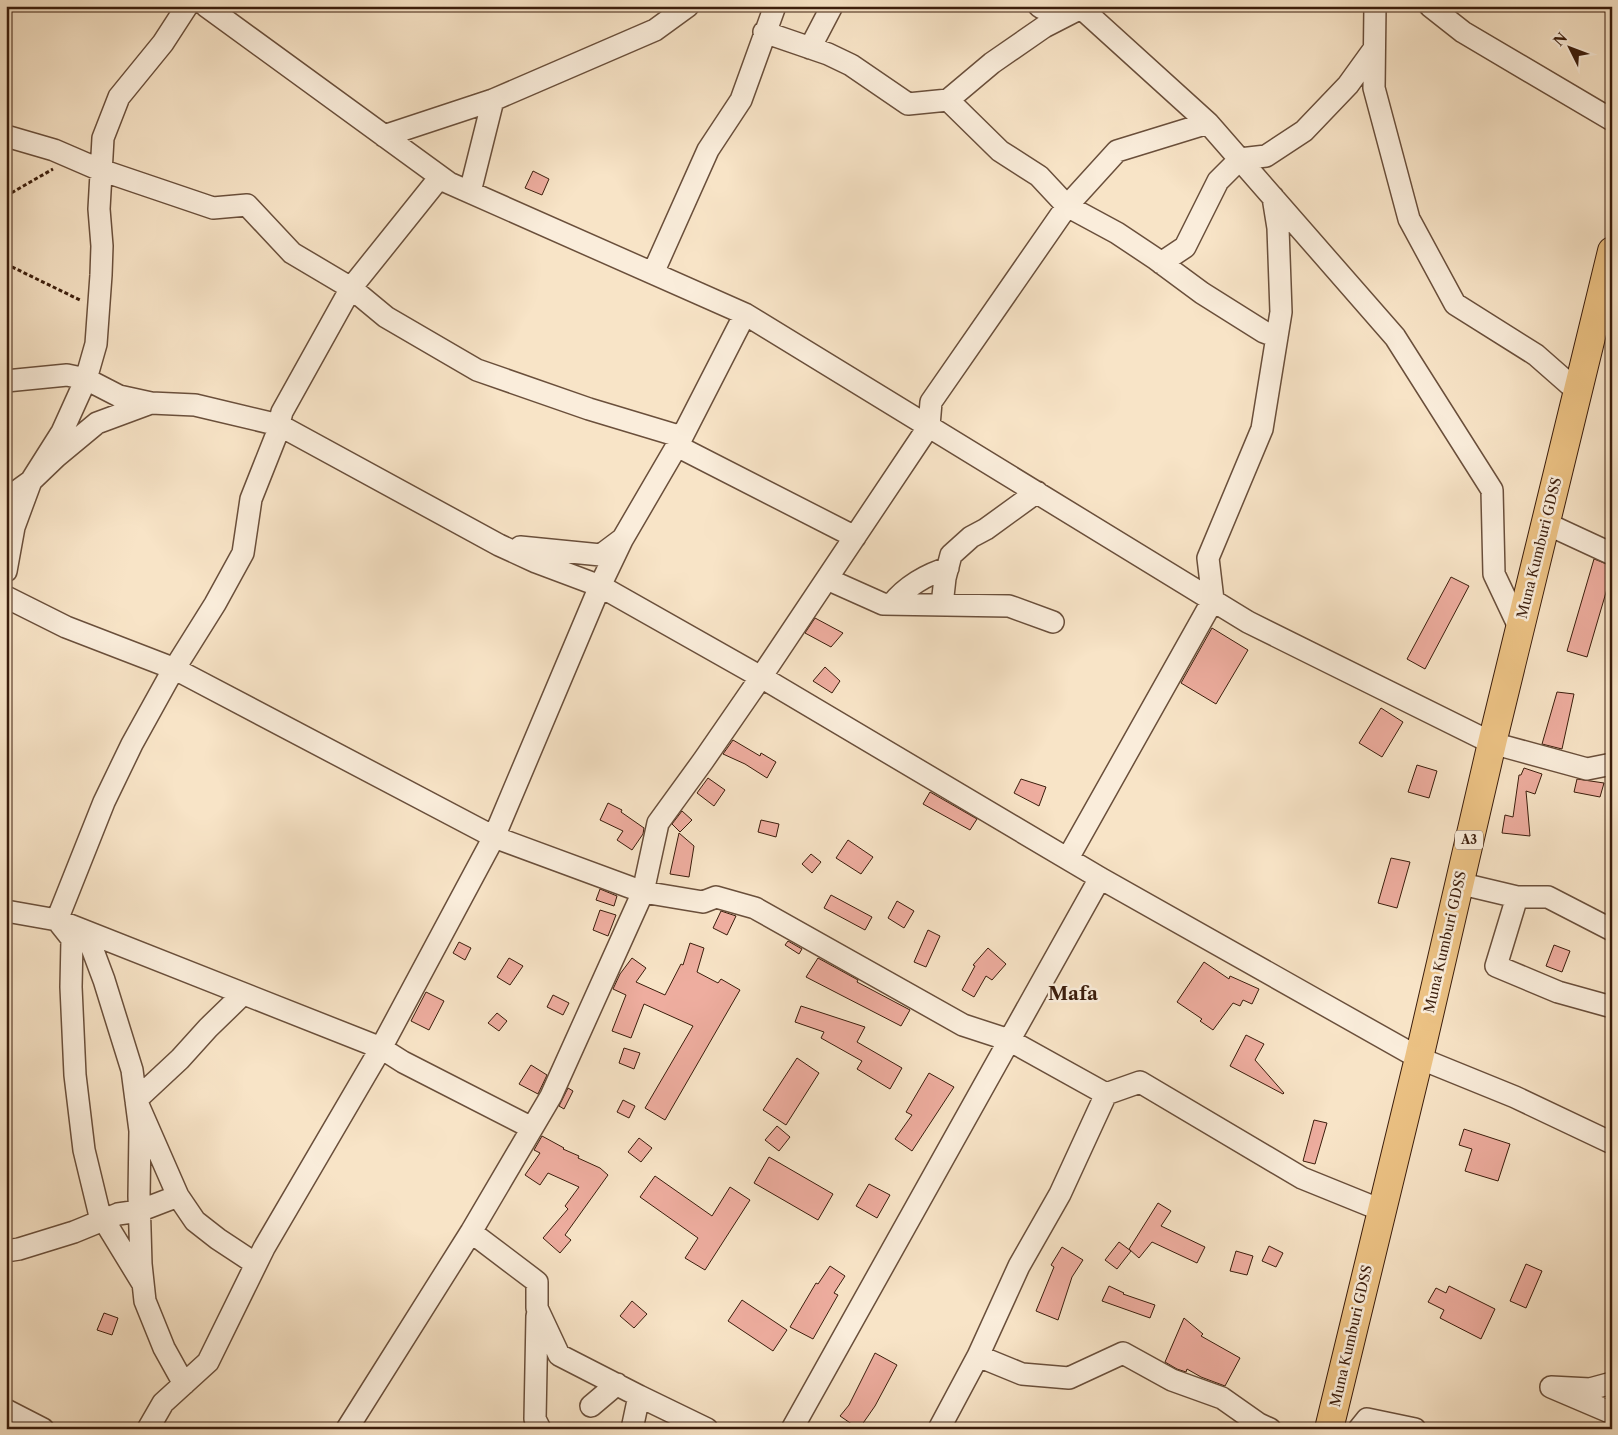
<svg xmlns="http://www.w3.org/2000/svg" width="1618" height="1435" viewBox="0 0 1618 1435" font-family="'Libre Caslon Text',serif">
  <style>
    .building { fill: #eead9f; stroke: #3b1d0c }
    .lines { fill: none; stroke-linecap: round; stroke-linejoin: round }
    .minor-casing { stroke: #6a4f3b; stroke-width: 24 }
    .highway-casing { stroke: #3b1d0c; stroke-width: 30 }
    .path { stroke: #3b1d0c; stroke-width: 3; stroke-dasharray: 4 2.5; stroke-linecap: butt }
    .minor { stroke: #faeddb; stroke-width: 21 }
    .highway { stroke: #ecc284; stroke-width: 28 }
    .labels { text-anchor: middle; stroke-width: 5; stroke-linejoin: round; paint-order: stroke }
    .shield { fill: #faeddb; stroke: #745b4a; stroke-width: 1 }
    .shield-label { font-size: 12px; font-weight: bold; fill: #3b1d0c }
    .street-label { font-size: 14px; fill: #3b1d0c; stroke: #faeddb }
    .district-label { font-size: 19px; font-weight: bold; fill: #3b1d0c; stroke: #faeddb }
  </style>
  <rect width="100%" height="100%" fill="#f8e4c7"/>
  <filter id="stains"><feTurbulence type="fractalNoise" baseFrequency=".004" numOctaves="4"/><feColorMatrix values="0 0 0 0 .2 0 0 0 0 .09 0 0 0 0 .02 0 0 0 .5 -.17"/></filter>
  <radialGradient id="worn" r=".72"><stop offset=".6" stop-color="#630" stop-opacity="0"/><stop offset="1" stop-color="#630" stop-opacity=".3"/></radialGradient>
  <path class="building" d="M533 171 549 179 542 195 525 188Z
    M1594 559 1612 566V572L1587 657 1567 651Z
    M1451 577 1469 586 1425 669 1407 659Z
    M815 618 843 633 831 647 805 633Z
    M1212 628 1248 650 1216 704 1181 683Z
    M825 667 840 681 832 693 813 681Z
    M1557 692 1574 694 1562 749 1542 744Z
    M1381 708 1403 722 1382 757 1359 743Z
    M733 740 760 756 761 753 776 762 767 778 745 764 723 754Z
    M1417 765 1437 771 1429 798 1408 792Z
    M1524 768 1542 774 1535 794 1526 791 1530 836 1502 833 1505 815 1513 817 1519 775H1521Z
    M708 778 725 790 714 806 697 793Z
    M1021 779 1046 787 1039 806 1014 793Z
    M1577 779 1604 783 1600 797 1574 792Z
    M930 792 977 819 970 830 923 804Z
    M608 803 622 810 621 812 644 828 643 834 632 850 617 840 623 831 600 820Z
    M682 811 692 820 680 832 672 824Z
    M761 820 779 824 776 837 758 832Z
    M679 833 694 846 689 877 670 874Z
    M848 840 873 857 861 874 836 858Z
    M811 854 821 862 812 873 802 864Z
    M1391 858 1410 862 1397 908 1378 903Z
    M600 889 617 896 614 906 596 900Z
    M831 895 872 917 865 930 824 908Z
    M897 901 914 911 904 928 888 918Z
    M600 910 616 915 608 936 593 930Z
    M721 911 736 916 727 935 713 928Z
    M928 930 940 936 926 967 914 962Z
    M788 941 802 949 799 954 785 945Z
    M459 942 471 948 465 960 453 953Z
    M690 943 704 948 697 972 718 983 721 979 740 990 665 1120 645 1108 693 1026 644 1004 631 1038 612 1031 626 995 613 989 620 974 632 958 646 968 636 982 665 995 681 964 683 965Z
    M1554 945 1570 951 1562 972 1546 966Z
    M988 948 1006 964 992 980 986 976 974 997 962 990 975 966 973 965Z
    M509 958 523 966 510 985 497 977Z
    M818 958 858 980 857 982 910 1010 901 1026 806 977Z
    M1204 962 1229 979 1230 976 1259 989 1252 1004 1243 1000 1240 1006 1233 1003 1213 1030 1200 1021 1202 1019 1177 1002Z
    M426 992 444 1001 429 1030 411 1021Z
    M553 995 569 1003 563 1015 547 1007Z
    M801 1006 865 1027 857 1042 902 1068 890 1089 857 1069 862 1061 821 1038 824 1032 795 1022Z
    M497 1013 507 1021 499 1031 488 1023Z
    M1246 1035 1264 1044 1255 1060 1284 1093 1283 1094 1230 1066Z
    M624 1048 640 1053 634 1069 619 1063Z
    M797 1058 819 1073 786 1125 763 1110Z
    M531 1065 547 1075 538 1094 519 1084Z
    M929 1073 954 1087 912 1151 895 1139 912 1115 906 1112Z
    M568 1088 573 1091 564 1109 559 1106Z
    M623 1100 635 1106 629 1118 617 1112Z
    M1314 1120 1327 1123 1315 1164 1303 1161Z
    M777 1126 790 1137 779 1151 765 1140Z
    M1464 1129 1510 1144 1498 1181 1465 1171 1472 1149 1459 1145Z
    M542 1136 564 1148 563 1149 579 1156 578 1158 600 1168 608 1175 565 1235 571 1240 560 1253 543 1238 568 1209 565 1206 579 1187 548 1173 540 1185 525 1175 540 1153 534 1150Z
    M639 1138 652 1148 641 1162 628 1152Z
    M769 1157 833 1194 818 1220 754 1183Z
    M655 1176 712 1216 730 1187 750 1200 705 1270 685 1258 698 1238 640 1197Z
    M869 1184 890 1195 877 1218 856 1206Z
    M1158 1203 1171 1211 1161 1226 1205 1247 1197 1263 1152 1242 1139 1258 1129 1249Z
    M1119 1242 1131 1251 1117 1269 1105 1260Z
    M1269 1246 1283 1253 1276 1267 1262 1261Z
    M1062 1247 1083 1260 1072 1277 1058 1320 1036 1311 1054 1267 1051 1265Z
    M1236 1251 1253 1256 1247 1275 1230 1271Z
    M1526 1264 1542 1271 1526 1308 1510 1301Z
    M830 1266 845 1276 834 1293 838 1295 813 1339 790 1327 816 1283 818 1284Z
    M1109 1286 1124 1293 1123 1294 1155 1305 1150 1318 1102 1301Z
    M1449 1286 1495 1309 1481 1339 1440 1318 1444 1310 1428 1302 1436 1288 1446 1293Z
    M742 1300 787 1330 773 1351 728 1321Z
    M632 1301 647 1314 634 1328 620 1316Z
    M104 1313 118 1318 112 1335 97 1330Z
    M1184 1318 1203 1334 1201 1336 1240 1358 1225 1386 1201 1377 1187 1369 1186 1372 1177 1369 1165 1362Z
    M875 1353 897 1365 875 1406 859 1429 840 1416 849 1405Z"/>
  <g class="lines">
    <defs>
      <path id="minor" d="M206 6 449 183 745 314 1248 622 1492 743 1587 769 1612 764
        M1039 6 1042 8H1078
        M1079 6 1208 123 1395 337 1492 490 1494 574 1520 629
        M1375 6 1374 88 1409 219 1455 304 1536 355 1577 391
        M1430 6 1463 32 1612 120
        M764 32 828 54 851 65 908 104 948 100 992 63 1044 27 1081 8
        M810 48 832 6
        M948 100 1000 151 1039 176 1067 206 1117 233 1156 259 1202 293 1264 332 1277 337
        M6 136 54 150 98 169 213 208 247 205 292 253 351 288 386 317 477 370 589 409 682 437
        M384 136 493 100 655 30 688 6
        M470 192 493 100
        M1161 263 1185 247 1218 181 1240 159 1266 156 1304 131 1348 85 1374 49
        M653 273 708 150 741 100 775 6
        M6 381 67 375 86 379 62 432 31 481 6 499
        M151 403 195 405 279 425 499 545 536 562 600 586 761 677 1100 878 1419 1058 1515 1097 1612 1143
        M677 446 855 537
        M1545 523 1612 554
        M520 547 601 555 621 540
        M6 571 14 527 31 481 56 457 97 423 151 403 119 396 86 379 96 344 101 275 102 246 99 209 103 138 119 97 163 43 187 6
        M827 579 883 604 1009 606 1053 622
        M6 597 66 627 175 669 494 837 643 892 703 902 716 897 755 908 963 1025 1009 1040 1106 1094 1140 1082 1302 1178 1381 1210
        M892 604C905 587 927 574 948 568
        M942 605 945 578 951 555 971 537 986 529 1037 492
        M1068 858 1213 600 1208 558 1262 429 1281 312 1278 228 1273 197
        M1458 883 1517 897H1548L1612 930
        M1517 897 1496 966 1558 992 1612 1007
        M6 911 57 920 381 1048 403 1062 532 1128
        M86 932 104 980 132 1070 140 1131 139 1196 141 1264 145 1301 164 1348 184 1384
        M243 994 208 1028 180 1059 136 1100 178 1196 195 1221 218 1239 256 1264
        M471 1232 537 1282V1308L559 1355 639 1396 632 1429
        M6 1251 19 1249 74 1232 118 1214 139 1211 178 1196
        M143 1284 99 1212 84 1150 75 1075 71 987 72 939 57 920 104 802 132 744 168 679 215 604 243 553 251 499 276 436 282 412 351 288 440 177
        M537 1316 535 1419 540 1429
        M978 1356 1019 1266 1060 1194 1106 1094
        M1612 1383 1590 1389 1551 1387 1612 1413
        M639 1396 707 1429
        M591 1406 617 1384
        M6 1410 43 1429
        M148 1429 163 1403 208 1362 264 1248 381 1048 494 837 600 586 622 540 682 437 745 314
        M347 1429 471 1232 551 1096 643 892 658 823 703 761 761 677 929 426 931 402 1067 206 1117 151 1208 123
        M792 1429 1100 878
        M939 1429 978 1356 1022 1374 1069 1378 1123 1353 1172 1380 1222 1398 1259 1424 1270 1429
        M1359 1429 1367 1419 1415 1429"/>
      <path id="highway" d="M1329 1429 1419 1058 1492 743 1612 251"/>
    </defs>
    <use href="#minor" class="minor-casing"/>
    <use href="#highway" class="highway-casing"/>
    <path class="path" d="M6 196 53 169
      M6 264 82 301"/>
    <use href="#minor" class="minor"/>
    <use href="#highway" class="highway"/>
  </g>
  <g class="labels">
    <rect class="shield" x="1455" y="830.5" width="28" height="19" rx="4"/>
    <g class="shield-label">
      <text x="1469" y="844">A3</text>
    </g>
    <g class="street-label">
      <text transform="translate(1539 548) rotate(-76)" y="5">Muna Kumburi GDSS</text>
      <text transform="translate(1445 942) rotate(-77)" y="5">Muna Kumburi GDSS</text>
      <text transform="translate(1351 1336) rotate(-77)" y="5">Muna Kumburi GDSS</text>
    </g>
    <g class="district-label">
      <text x="1073" y="1000">Mafa</text>
    </g>
  </g>
  <rect width="1618" height="1435" fill="none" stroke="#f8e4c7" stroke-width="25"/>
  <rect x="8" y="8" width="1603" height="1420" fill="none" stroke="#3b1d0c" stroke-width="2.5"/>
  <rect x="12" y="12" width="1593" height="1410" fill="none" stroke="#3b1d0c"/>
  <g transform="translate(1570 48) rotate(312)" stroke="#faeddb" stroke-width="4" paint-order="stroke">
  <path d="M0-4L9 19L0 12L-9 19Z" fill="#3b1d0c"/>
  <text y="-8" font-size="14" font-weight="bold" text-anchor="middle" fill="#3b1d0c">N</text>
  </g>
  <rect width="100%" height="100%" filter="url(#stains)"/>
  <rect width="100%" height="100%" fill="url(#worn)"/>
</svg>
